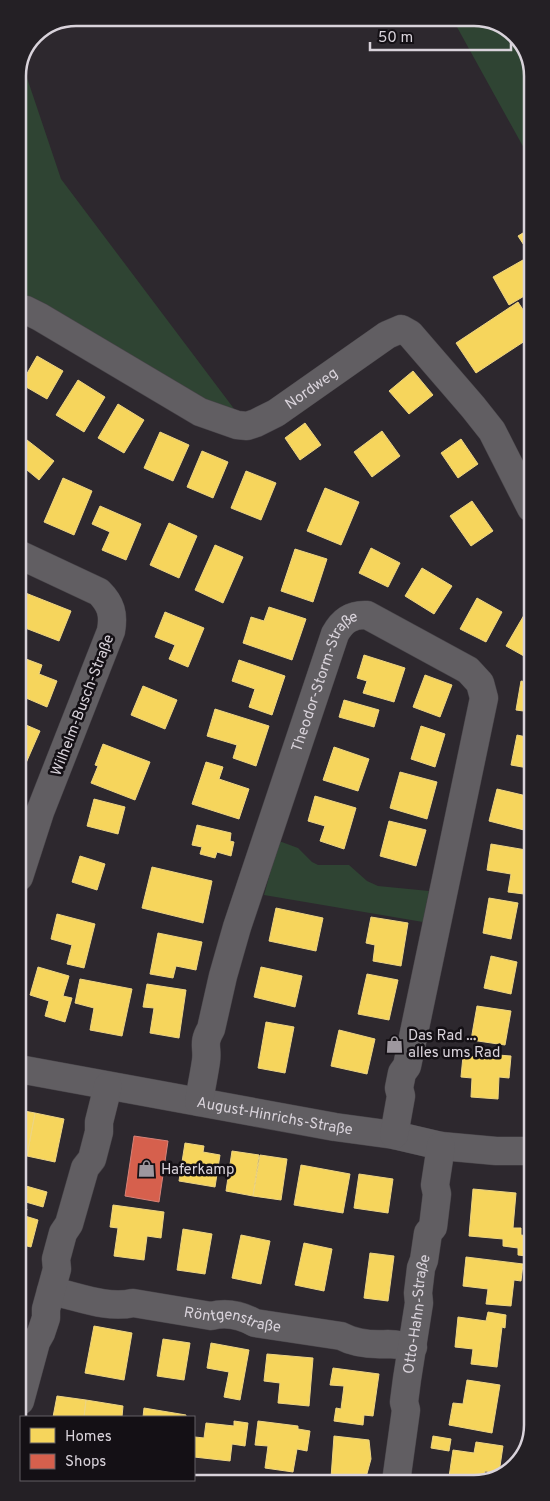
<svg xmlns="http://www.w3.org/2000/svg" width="550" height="1501" viewBox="0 0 550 1501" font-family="Overpass,sans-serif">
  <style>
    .green { fill: #2f4433 }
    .homes { fill: #f6d55c; stroke: #edd482 }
    .shops { fill: #d6604d; stroke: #d78278 }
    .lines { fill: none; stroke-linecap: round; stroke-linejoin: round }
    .minor-casing { stroke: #484449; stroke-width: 29 }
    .minor { stroke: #615e62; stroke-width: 28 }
    .labels { text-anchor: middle; stroke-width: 5; stroke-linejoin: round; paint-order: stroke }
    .street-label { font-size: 15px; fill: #d9d3db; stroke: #141015 }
    .poi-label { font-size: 15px; fill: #d9d3db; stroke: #141015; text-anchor: start }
    .rim { fill: none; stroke: #d9d3db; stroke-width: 2.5 }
  </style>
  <rect width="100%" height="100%" fill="#2d282e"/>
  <path class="green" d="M452 18H478L512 32 530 61 531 145 525 150Z
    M22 63 61 179 247 426 18 301V72Z
    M279 841 298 848 312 862 318 865H349L367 881 378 886 429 891 423 922 264 895Z"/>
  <path class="homes" d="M531 228V256L518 236Z
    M530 256 531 292 509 305 493 277Z
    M518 302 531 322V337L476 373 456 343Z
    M37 356 63 371 47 399 21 384Z
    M413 371 433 395 409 414 389 391Z
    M78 380 105 397 84 432 56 415Z
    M118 404 144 420 124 453 98 438Z
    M305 423 321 445 300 460 285 438Z
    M382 431 400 456 372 477 354 452Z
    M160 432 189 445 173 481 144 468Z
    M18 433 54 461 39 480 27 470 18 482Z
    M461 439 478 464 458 478 441 453Z
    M202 451 228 462 213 498 187 487Z
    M246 471 276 483 261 520 231 508Z
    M63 478 92 491 74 535 44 522Z
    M325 488 359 502 341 545 307 531Z
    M472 501 493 531 471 546 450 516Z
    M100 506 141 524 126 560 102 550 110 532 92 524Z
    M169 523 197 536 179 578 150 565Z
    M215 545 243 557 223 603 195 590Z
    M371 548 400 563 388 587 359 573Z
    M295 549 327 559 313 602 281 591Z
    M422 568 452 586 434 614 405 596Z
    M23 592 71 611 59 641 20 626 22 622 18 621V604Z
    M477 598 502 612 486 642 460 629Z
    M269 607 306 619 292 660 243 643 251 617 264 621Z
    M527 610 531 613V660L506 646Z
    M165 612 204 628 188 667 169 659 175 645 155 637Z
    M364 655 405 668 394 702 363 693 367 681 357 678Z
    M18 656 42 665 39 674 57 681 47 707 26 698 22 709 19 707Z
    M239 660 285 676 272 715 249 707 255 689 232 681Z
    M425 675 452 685 440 717 413 707Z
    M521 681 531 683V712L516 710Z
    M143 686 177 700 165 729 131 715Z
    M344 700 379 710 374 727 339 717Z
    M215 709 269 726 256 766 233 758 237 745 207 736Z
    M19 722 40 731 26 763 19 759Z
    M421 726 445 734 435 767 411 759Z
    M517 735 531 738 532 785 525 784 528 768 511 765Z
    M103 744 150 762 135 800 91 783 98 766 95 765Z
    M334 747 369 759 358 791 323 780Z
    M206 762 223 767 219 779 249 789 239 819 192 804Z
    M400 772 437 782 427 819 390 808Z
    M497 789 531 797 524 830 489 821Z
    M315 796 356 808 344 849 320 841 325 826 308 821Z
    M94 799 125 807 118 834 87 826Z
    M389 821 426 830 416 866 380 856Z
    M197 825 231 833 230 841 234 842 231 856 217 852 215 858 200 854 202 847 192 845Z
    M491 844 532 851V895L508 892 511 874 487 870Z
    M80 856 105 864 97 890 72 882Z
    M152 867 212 881 203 923 142 908Z
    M489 898 518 903 511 939 483 933Z
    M276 908 323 918 316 951 269 941Z
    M57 914 95 924 84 968 67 964 72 945 51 939Z
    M371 917 408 923 401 966 373 961 375 945 366 943Z
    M158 933 202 942 196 970 176 966 173 978 150 974Z
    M491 956 517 962 511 994 484 988Z
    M38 967 69 976 63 996 72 998 65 1022 45 1016 49 1001 30 995Z
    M261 967 302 976 295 1007 254 997Z
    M367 974 398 980 389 1020 358 1014Z
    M80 979 132 989 122 1036 90 1030 94 1008 75 1003Z
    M147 984 186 990 179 1038 150 1033 154 1008 143 1007Z
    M477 1006 511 1011 505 1045 471 1040Z
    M266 1022 294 1027 285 1073 258 1068Z
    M339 1030 375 1039 367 1074 331 1066Z
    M498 1055 511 1056 509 1078 499 1077 498 1099 471 1097 472 1078 461 1077 463 1056 497 1059Z
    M19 1110 35 1113 27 1156 19 1155Z
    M35 1113 64 1119 55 1162 27 1156Z
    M185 1143 204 1146 203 1152 220 1155 215 1187 179 1181Z
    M232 1151 259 1155 253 1196 226 1191Z
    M260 1155 287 1159 281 1200 253 1196Z
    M301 1165 350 1174 343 1213 294 1205Z
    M359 1174 393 1179 388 1213 354 1208Z
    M19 1184 47 1192 43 1207 19 1200Z
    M473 1189 516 1193 513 1228H521V1235L528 1236 526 1256 518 1255V1248L503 1246V1239L469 1236Z
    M113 1205 164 1212 161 1238 147 1236 144 1260 114 1256 118 1228 110 1227Z
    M19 1207 27 1209 25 1216 38 1220 31 1247 19 1244Z
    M183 1229 212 1234 205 1274 177 1270Z
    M241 1235 270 1241 261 1284 232 1278Z
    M304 1243 332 1249 324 1291 295 1285Z
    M370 1253 394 1256 388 1301 364 1298Z
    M466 1257 523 1264 521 1281 514 1280 511 1306 486 1304 488 1289 463 1286Z
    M488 1312 506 1315 505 1328 502 1327 497 1367 471 1364 473 1349 455 1347 458 1317 486 1321Z
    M94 1326 132 1333 124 1380 85 1373Z
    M163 1339 190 1343 184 1380 157 1376Z
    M211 1343 249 1350 240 1400 224 1397 229 1372 207 1368Z
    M267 1354 313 1358 309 1406 278 1403 280 1383 264 1381Z
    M333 1368 379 1374 373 1416 364 1415 363 1425 334 1421 336 1408 341 1409 344 1386 330 1385Z
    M467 1380 500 1385 492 1433 449 1425 453 1403 463 1404Z
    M57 1396 86 1400 84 1417H53Z
    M86 1400 123 1406 122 1417H84Z
    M144 1408 186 1415V1417H143Z
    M234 1421 248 1423 245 1446 232 1444 230 1461 194 1457 195 1437 204 1438 206 1423 234 1426Z
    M258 1421 298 1426V1429L310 1431 307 1451 297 1449 293 1472 265 1468 268 1446 255 1445Z
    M334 1436 369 1440 371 1459 365 1481 331 1478Z
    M433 1436 451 1439 449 1451 431 1448Z
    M476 1442 503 1446 499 1473 485 1471 484 1481 476 1480V1481L457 1480V1478L449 1477 453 1450 474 1453Z"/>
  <path class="shops" d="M134 1136 168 1141 159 1202 125 1196Z"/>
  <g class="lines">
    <defs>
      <g id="minor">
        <path id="s1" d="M18 309 26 310 40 317 200 412 237 425 247 426 256 423 276 413 387 335 401 329 410 334 473 407 492 431 531 508"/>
        <path d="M18 554 99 592C111 604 114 614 111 631L40 812 19 877"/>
        <path id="s2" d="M19 1069 335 1127 394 1135 441 1146 496 1151H532"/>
        <path id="s3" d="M199 1102C201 1088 204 1075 206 1061 208 1047 202 1044 211 1029L223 976 237 927 335 634C342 621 352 614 367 615L468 670 480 683 484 698 407 1066 402 1073 399 1088 401 1096 394 1135"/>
        <path id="s4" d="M51 1291C77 1296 106 1309 133 1303L211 1316C226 1312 241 1315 255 1323L341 1336C356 1344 372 1345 388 1344 396 1344 405 1346 413 1347"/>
        <path d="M20 1401 36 1342 41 1333 46 1318V1309L57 1269 56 1259 63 1233 69 1224 85 1168 92 1159 99 1132V1122L108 1086"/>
        <path id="s5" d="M396 1482 406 1410 404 1402 407 1379 419 1303 418 1293 421 1268 424 1260 428 1233 433 1227 437 1194 435 1185 441 1146"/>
      </g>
    </defs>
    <use href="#minor" class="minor-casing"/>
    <use href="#minor" class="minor"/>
  </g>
  <defs>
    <symbol id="shop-bare" viewBox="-9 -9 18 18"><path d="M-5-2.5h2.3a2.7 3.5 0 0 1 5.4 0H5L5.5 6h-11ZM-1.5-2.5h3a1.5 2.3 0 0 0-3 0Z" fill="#9d979e" stroke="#141015" stroke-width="2.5" paint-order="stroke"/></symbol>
  </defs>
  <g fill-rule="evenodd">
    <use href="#shop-bare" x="382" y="1032" width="25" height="25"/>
    <use href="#shop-bare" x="134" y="1156" width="25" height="25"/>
  </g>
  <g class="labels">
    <g class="street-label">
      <text dy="5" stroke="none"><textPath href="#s1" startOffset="334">Nordweg</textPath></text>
      <text dy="5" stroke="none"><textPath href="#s3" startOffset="442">Theodor-Storm-Straße</textPath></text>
      <text transform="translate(82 705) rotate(-69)" y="5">Wilhelm-Busch-Straße</text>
      <text dy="5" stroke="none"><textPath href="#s2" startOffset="260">August-Hinrichs-Straße</textPath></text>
      <text dy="5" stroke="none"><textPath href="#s5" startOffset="170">Otto-Hahn-Straße</textPath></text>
      <text dy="5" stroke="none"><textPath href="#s4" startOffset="185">Röntgenstraße</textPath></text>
    </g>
    <g class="poi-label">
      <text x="408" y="1040">Das Rad ...<tspan x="408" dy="17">alles ums Rad</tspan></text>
      <text x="161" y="1174">Haferkamp</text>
    </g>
  </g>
  <path d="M0 0H550V1501H0ZM76 26H474A50 50 0 0 1 524 76V1425A50 50 0 0 1 474 1475H76A50 50 0 0 1 26 1425V76A50 50 0 0 1 76 26Z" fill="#242025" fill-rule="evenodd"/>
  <path class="rim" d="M76 26H474A50 50 0 0 1 524 76V1425A50 50 0 0 1 474 1475H76A50 50 0 0 1 26 1425V76A50 50 0 0 1 76 26Z"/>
  <rect x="20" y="1416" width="175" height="65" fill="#141015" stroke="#635e64"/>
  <rect x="30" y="1428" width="25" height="15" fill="#f6d55c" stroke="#635e64"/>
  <text x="65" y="1441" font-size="15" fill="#d9d3db">Homes</text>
  <rect x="30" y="1454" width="25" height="15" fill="#d6604d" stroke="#635e64"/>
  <text x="65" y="1466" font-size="15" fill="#d9d3db">Shops</text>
  <path d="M370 42v8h141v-8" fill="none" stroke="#d9d3db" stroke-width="2.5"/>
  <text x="378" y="42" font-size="15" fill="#d9d3db" stroke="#141015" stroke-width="4" paint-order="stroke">50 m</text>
</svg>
